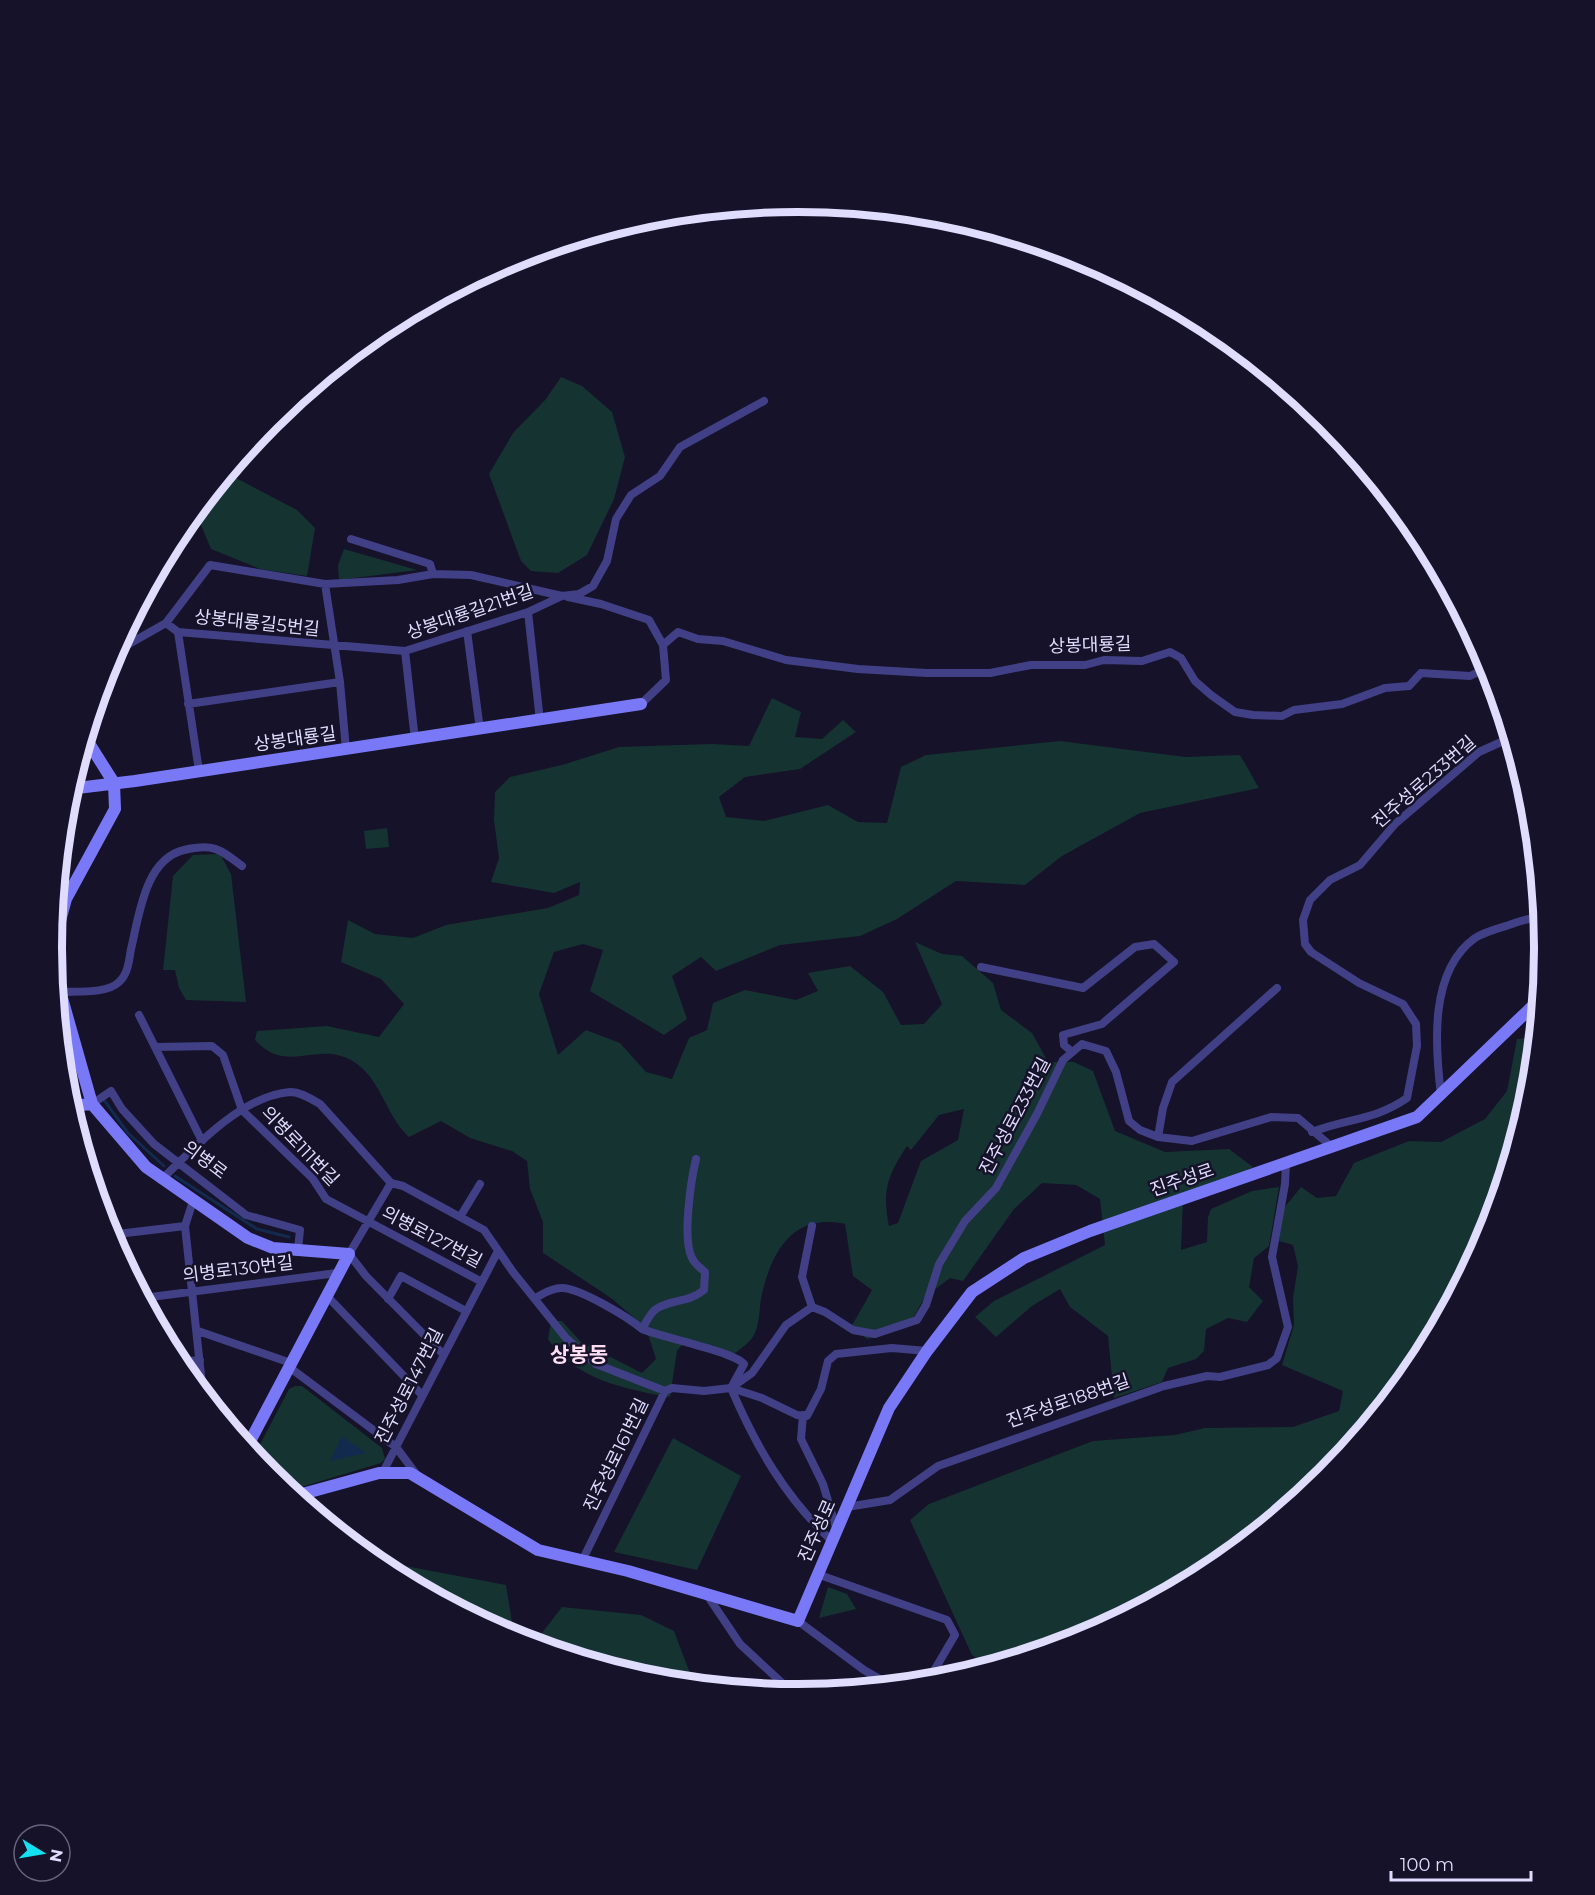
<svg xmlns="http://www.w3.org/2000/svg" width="1595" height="1895" viewBox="0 0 1595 1895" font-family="Montserrat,'Noto Sans KR',sans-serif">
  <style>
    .green { fill: #153331; fill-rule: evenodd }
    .water { fill: #122a4d }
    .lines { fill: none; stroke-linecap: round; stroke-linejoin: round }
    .stream { stroke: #122a4d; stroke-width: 3 }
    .street { stroke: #414086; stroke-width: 8 }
    .secondary { stroke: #7979f8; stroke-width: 12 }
    .labels { text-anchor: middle; stroke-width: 5; stroke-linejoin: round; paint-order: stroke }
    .street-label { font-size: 18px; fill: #dfdcfd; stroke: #161229 }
    .quarter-label { font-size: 21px; font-weight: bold; fill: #fddef3; stroke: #161229 }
    .rim { fill: none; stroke: #dfdcfd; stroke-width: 8 }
  </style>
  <rect width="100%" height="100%" fill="#161229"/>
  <path class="green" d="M542 249 496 278 482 274 512 258Z
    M561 377 582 386 612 412 625 457 614 499 587 555 558 573 531 571 521 561 489 474 513 433 546 399Z
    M236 478 297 510 315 528 307 576 260 569 211 549 195 511 207 496 215 492 219 483Z
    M344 549 417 570 339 580 338 565Z
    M772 698 801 712 795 737 822 739 843 720 856 732 800 769 745 777 719 797 726 817 764 821 828 805 858 822 887 823 901 767 926 755 1060 741 1185 757 1240 755 1259 788 1140 813 1062 856 1025 885 956 881 897 919 860 936 780 945 716 971 701 957 672 976 687 1019 664 1035 590 991 603 950 583 944 554 952 539 994 558 1055 586 1030 620 1043 646 1072 672 1079 689 1038 707 1030 713 1003 745 990 796 1000 818 991 808 973 850 966 883 992 901 1025 924 1024 942 1004 915 942 942 954 962 956 993 983 1001 1010 1032 1033 1048 1062H1074L1093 1071 1115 1131 1165 1152 1229 1149 1253 1167 1183 1201 1181 1250 1207 1242 1208 1217 1211 1209 1252 1191 1279 1187 1269 1246 1254 1258 1249 1287 1263 1301 1247 1322 1228 1318 1206 1329 1204 1351 1196 1359 1168 1368 1162 1382 1114 1398 1108 1336 1070 1307 1060 1289 1032 1306 996 1337 975 1317 994 1301 1105 1245 1100 1199 1076 1185 1042 1183 1014 1209 963 1281 950 1278 925 1297 910 1323 868 1339 850 1329 872 1290 853 1276 845 1224C794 1213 772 1250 762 1294 759 1306 760 1325 754 1335 750 1343 737 1351 730 1357L685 1341 677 1351 670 1397C628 1390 573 1379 548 1339L551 1321H562L581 1342 642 1373 656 1359 646 1328 611 1298 543 1253V1222L530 1189 527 1161 512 1151 470 1138 441 1121 409 1137C385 1115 381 1077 351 1060 315 1041 287 1075 255 1040L257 1031 327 1026 379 1037 404 1004 381 979 341 962 348 920 375 934 413 938 446 925 548 908 579 895 580 882 554 893 491 882 499 858 494 820 495 792 510 777 562 765 619 747 712 744 749 746ZM964 1109 958 1140 921 1161 898 1223 889 1226C882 1191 887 1176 907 1146L911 1150 939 1115Z
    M387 828 389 847 366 849 364 831Z
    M220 854 231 874 246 1002 186 1000 179 988 175 970H163L173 876 193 855Z
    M1535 1037 1530 1093 1487 1233 1418 1363 1325 1476 1212 1568 1083 1637 987 1666 972 1655 910 1520 929 1504 1093 1441 1175 1435 1205 1428 1293 1427 1339 1411 1343 1391 1282 1365 1294 1325 1293 1298 1298 1266 1293 1245 1279 1241 1284 1208 1301 1187 1317 1198 1336 1196 1354 1163 1409 1141 1441 1142 1485 1119 1507 1091 1517 1039Z
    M295 1386H302L382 1448 385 1459 381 1463 288 1491 269 1475 254 1456 289 1389Z
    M673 1438 741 1476 697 1570 614 1552Z
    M400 1565 506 1585 514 1634 542 1633 562 1607 641 1615 674 1631 694 1684 652 1680 512 1637 382 1567Z
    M828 1587 847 1594 856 1609 819 1618Z"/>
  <path class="water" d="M342 1436 366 1453 330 1461Z"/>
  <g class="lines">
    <path class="stream" d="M104 1100 128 1133 164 1166
      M175 1176 257 1229 289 1237"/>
    <path class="street" d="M351 539 430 564 433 574
      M325 584 340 682 346 750
      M568 597 601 604 649 620 663 645
      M528 612 540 721
      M166 623 178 632 405 651 528 612 562 596
      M467 631 480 730
      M178 632 199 771
      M405 651 415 740
      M113 653 166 623 210 565 325 584 398 580 433 574 471 575 562 596 579 594 593 586 607 561 616 519 631 495 660 476 680 447 764 401
      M188 704 340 682
      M641 704 666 680 663 645 678 632 698 639 723 641 786 660 858 669 927 673H990L1031 665H1085L1104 660 1142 661 1170 652 1181 658 1195 681 1211 695 1235 712 1253 715 1282 716 1294 710 1342 704 1385 688 1409 686 1421 673 1470 676 1489 667
      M981 967 1083 988 1135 947 1154 944 1174 962 1102 1024 1063 1035 1064 1045 1071 1051
      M61 992C77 991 107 994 119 982 128 974 129 961 131 949 139 916 145 859 184 850 213 843 220 849 242 866
      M139 1015 202 1141
      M1523 1017 1537 1015
      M156 1047 212 1046 223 1055 242 1110 313 1179 326 1199 482 1282
      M1441 1095C1435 1046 1429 971 1475 938 1484 932 1499 928 1509 925 1520 921 1530 918 1541 917
      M92 1104 111 1091 122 1109 154 1144 246 1215 300 1230 298 1249
      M1312 1132C1347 1118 1374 1121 1407 1098L1417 1046 1416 1024 1403 1004 1359 983 1311 952 1305 944 1303 920 1310 900 1330 880 1360 865 1395 824 1479 752 1510 738
      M1158 1137 1163 1108 1172 1082 1277 988
      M696 1159C691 1180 682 1239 692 1258 694 1263 700 1268 705 1272L704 1290C688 1303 671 1299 656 1309 650 1313 646 1323 642 1329 664 1338 732 1351 744 1364L731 1388C756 1447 786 1498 832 1541
      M161 1180C194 1148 241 1096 290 1092 301 1092 311 1099 320 1104L391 1183
      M97 1196H104
      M460 1217 480 1184
      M185 1226 203 1394
      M812 1226 802 1277 812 1307
      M109 1235 185 1226 193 1201
      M326 1295 422 1395
      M143 1298 337 1273
      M535 1298C543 1294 551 1288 561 1288 578 1287 628 1317 642 1329
      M388 1299 401 1276 466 1311
      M198 1331 291 1363
      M443 1354 366 1276 349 1254 391 1183 403 1186 484 1230 513 1272 566 1338 596 1364 665 1391
      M177 1362 200 1360
      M289 1367 396 1447 416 1474
      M731 1388 752 1373 786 1325 812 1307 825 1312 853 1330 875 1334 917 1320 926 1305 939 1264 965 1221 996 1188 1037 1114 1063 1060 1082 1044 1106 1051 1116 1072 1129 1121 1140 1130 1158 1137 1192 1141 1271 1117 1298 1118 1332 1147
      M665 1391 672 1388 704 1391 731 1388 762 1398 797 1415 807 1416 821 1389 828 1361 836 1354 892 1348 927 1351
      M803 1415 801 1439 823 1484 837 1531
      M379 1473 383 1472 498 1251
      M847 1507 890 1500 938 1466 1164 1386 1207 1376 1220 1377 1268 1365 1277 1358 1288 1327 1272 1257 1285 1184 1286 1163
      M582 1561 665 1391
      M817 1574 947 1620 955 1635 928 1681
      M705 1592 740 1644 794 1694
      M798 1621 864 1670 890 1685"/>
    <path class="secondary" d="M85 737 114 783 115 809 66 899 57 932 58 984 92 1104 146 1167 248 1238 273 1248 349 1254 247 1447
      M69 789 135 781 641 704
      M69 1106 92 1104
      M295 1496 379 1473H410L538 1550 628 1571 798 1621 889 1408 927 1351 972 1292 1024 1258 1090 1231 1417 1117 1539 1000"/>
  </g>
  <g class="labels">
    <g class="street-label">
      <text transform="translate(470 612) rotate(-19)" y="6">상봉대룡길21번길</text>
      <text transform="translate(257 623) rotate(6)" y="6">상봉대룡길5번길</text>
      <text transform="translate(1090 645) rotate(-2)" y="6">상봉대룡길</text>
      <text transform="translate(295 739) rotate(-8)" y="6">상봉대룡길</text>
      <text transform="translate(1424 782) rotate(-41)" y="6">진주성로233번길</text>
      <text transform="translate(1015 1116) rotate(-62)" y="6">진주성로233번길</text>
      <text transform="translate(300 1146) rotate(46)" y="6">의병로111번길</text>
      <text transform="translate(205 1160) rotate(37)" y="6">의병로</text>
      <text transform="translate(1182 1180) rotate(-19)" y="6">진주성로</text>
      <text transform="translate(432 1237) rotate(28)" y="6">의병로127번길</text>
      <text transform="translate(238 1269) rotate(-7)" y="6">의병로130번길</text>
      <text transform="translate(409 1386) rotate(-63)" y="6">진주성로147번길</text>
      <text transform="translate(1068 1401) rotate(-19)" y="6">진주성로188번길</text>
      <text transform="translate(616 1455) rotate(-64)" y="6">진주성로161번길</text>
      <text transform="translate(817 1531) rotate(-66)" y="6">진주성로</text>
    </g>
    <g class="quarter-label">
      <text x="579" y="1362">상봉동</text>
    </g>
  </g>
  <path d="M0 0H1595V1895H0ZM62 948a736 736 0 1 1 1472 0a736 736 0 1 1-1472 0Z" fill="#161229" fill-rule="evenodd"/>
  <path class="rim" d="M62 948a736 736 0 1 1 1472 0a736 736 0 1 1-1472 0Z"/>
  <g transform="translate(42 1853) rotate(101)"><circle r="28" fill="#161229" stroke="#66637e" stroke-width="1.5"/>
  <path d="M0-4.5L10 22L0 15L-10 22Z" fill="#13e1f2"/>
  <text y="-9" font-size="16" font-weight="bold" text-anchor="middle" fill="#dfdcfd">N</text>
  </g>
  <path d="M1391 1871v9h140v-9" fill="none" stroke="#dfdcfd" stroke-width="3"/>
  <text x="1400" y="1871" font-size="18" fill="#dfdcfd" stroke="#161229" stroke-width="4.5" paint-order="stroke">100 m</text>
</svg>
